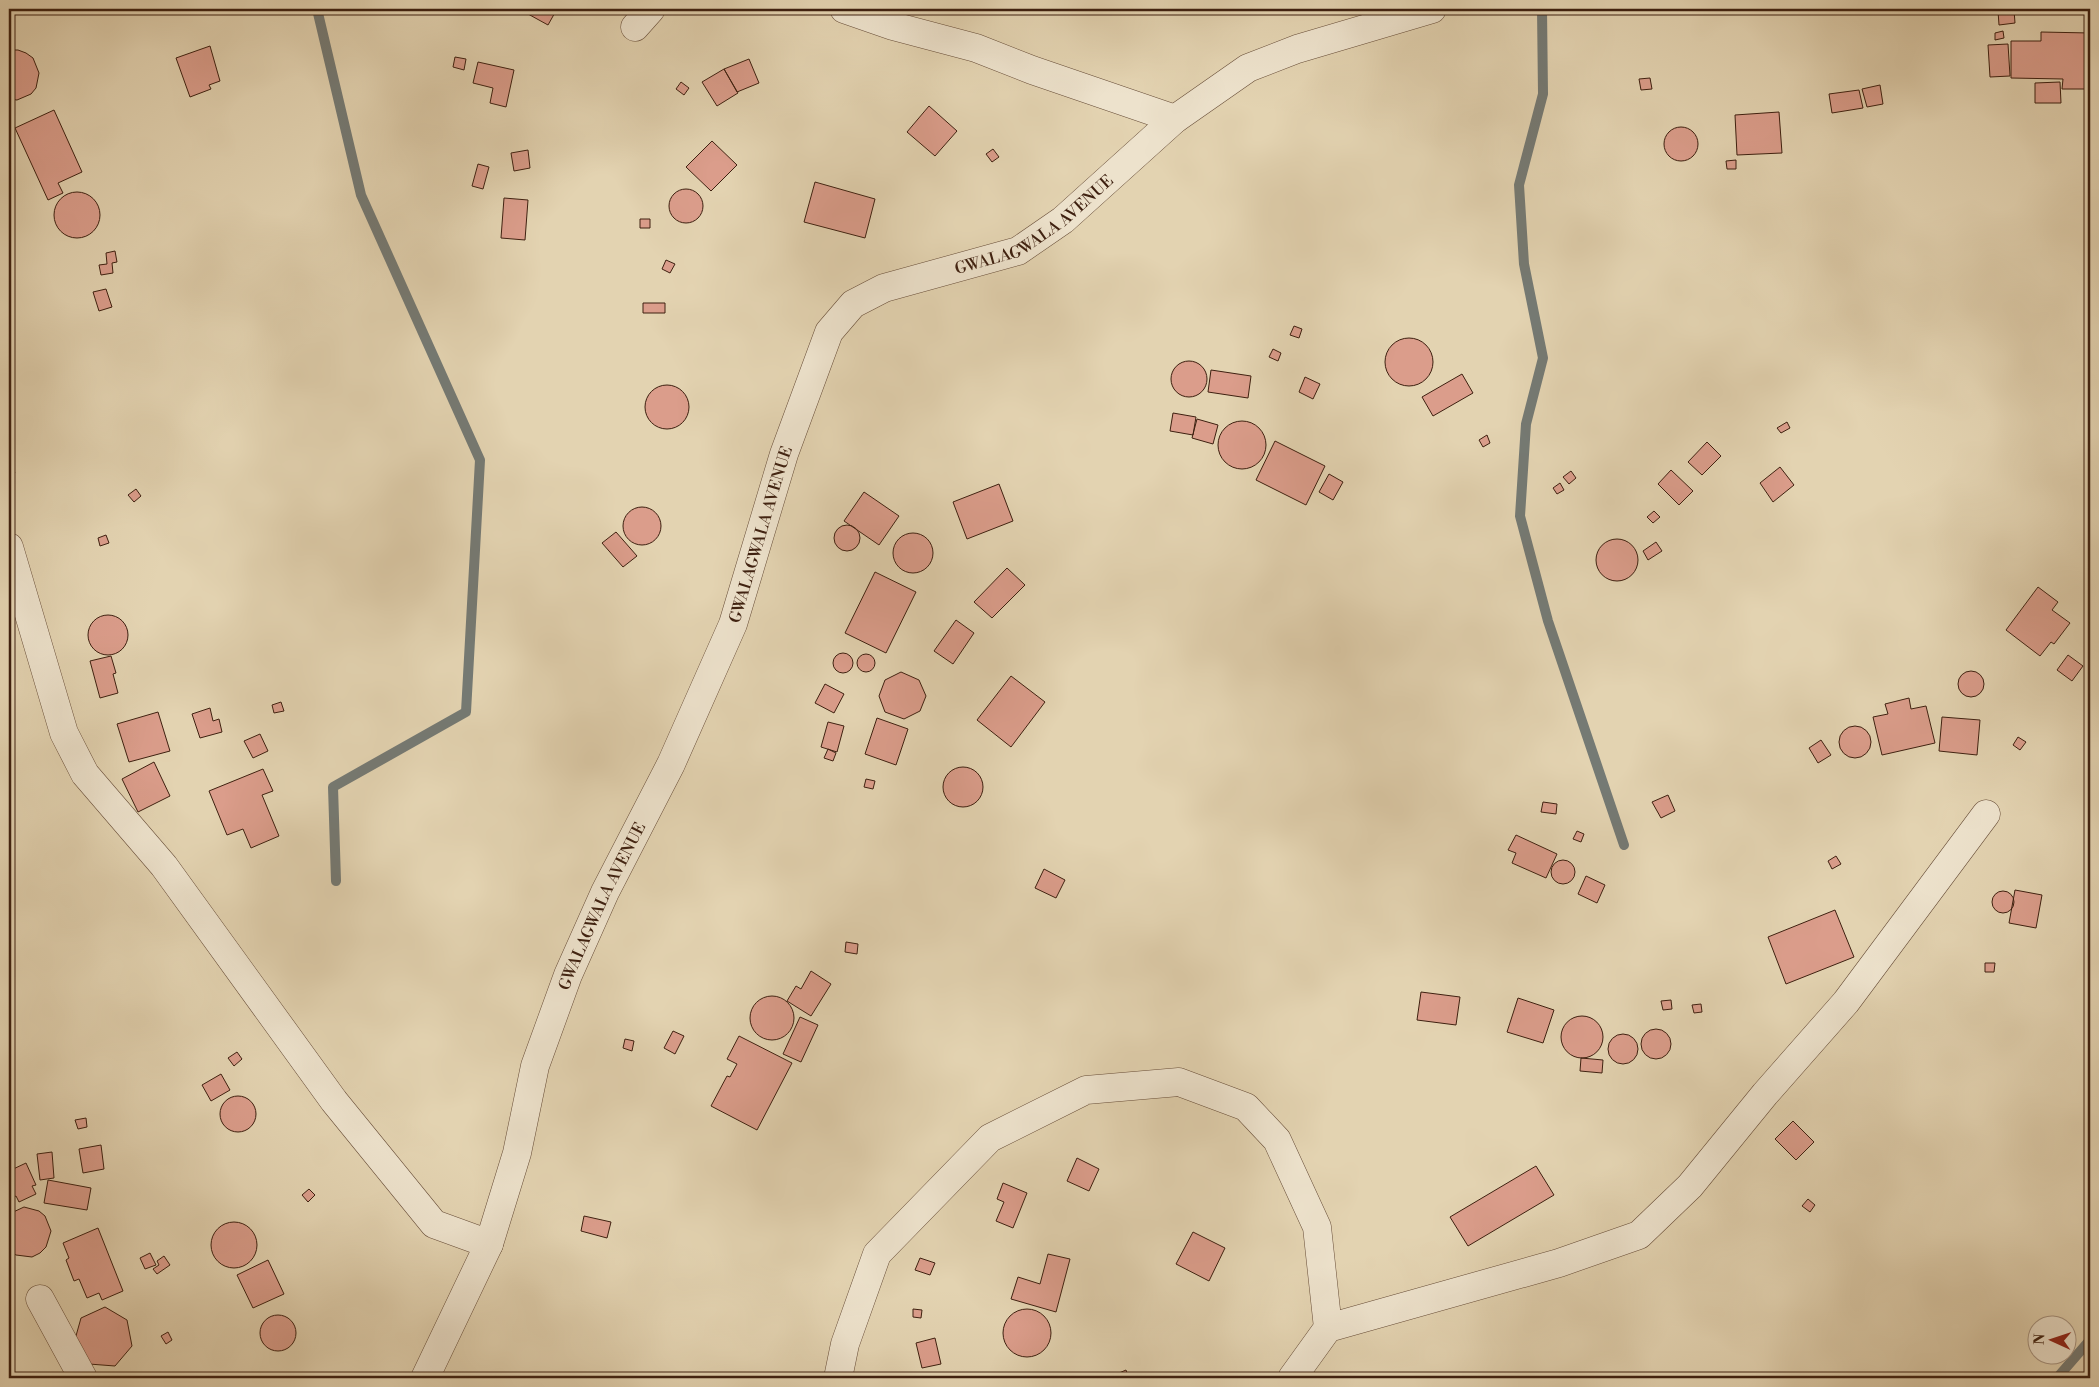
<svg xmlns="http://www.w3.org/2000/svg" width="2099" height="1387" viewBox="0 0 2099 1387" font-family="'Libre Bodoni',serif">
  <style>
    .lines { fill: none; stroke-linecap: round; stroke-linejoin: round }
    .stream { stroke: #757a74; stroke-width: 10 }
    .building { fill: #db9d8b; stroke: #3e2010 }
    .minor-casing { stroke: #674d38; stroke-width: 29 }
    .tertiary-casing { stroke: #674d38; stroke-width: 29 }
    .minor { stroke: #ede2cc; stroke-width: 28 }
    .tertiary { stroke: #ede2cc; stroke-width: 28 }
    .labels { text-anchor: middle; stroke-width: 4; stroke-linejoin: round; paint-order: stroke }
    .street-label { font-size: 16px; fill: #3e2010; stroke: #ede2cc }
  </style>
  <rect width="100%" height="100%" fill="#e3d3b1"/>
  <filter id="stains"><feTurbulence type="fractalNoise" baseFrequency=".004" numOctaves="4"/><feColorMatrix values="0 0 0 0 .2 0 0 0 0 .09 0 0 0 0 .02 0 0 0 .5 -.17"/></filter>
  <radialGradient id="worn" r=".72"><stop offset=".6" stop-color="#630" stop-opacity="0"/><stop offset="1" stop-color="#630" stop-opacity=".3"/></radialGradient>
  <g class="lines">
    <path class="stream" d="M317 9 361 195 480 460 466 712 333 787 336 881
      M1542 9 1543 94 1519 185 1524 264 1543 358 1526 424 1520 516 1548 621 1624 845
      M2057 1378 2090 1340"/>
  </g>
  <path class="building" d="M519 9H557L548 25Z
    M2014 10 2015 23 1999 25 1998 11Z
    M2003 31 2004 38 1995 40V33Z
    M2041 32 2090 33V89H2062L2063 79 2011 78V41H2041Z
    M2008 44 2010 76 1990 77 1988 45Z
    M210 46 220 81 209 85 211 89 190 97 176 58Z
    M9 50H18L26 53 33 58 39 73 36 88 31 94 17 100 9 99Z
    M455 57 466 59 464 70 453 67Z
    M749 59 759 83 737 92 724 69Z
    M478 62 514 70 506 107 490 103 493 88 473 83Z
    M724 69 738 93 717 106 702 82Z
    M1650 78 1652 89 1641 90 1639 79Z
    M681 82 689 88 684 95 676 89Z
    M2060 82 2061 103H2035V83Z
    M1880 85 1883 104 1867 107 1862 89Z
    M1859 90 1863 108 1832 113 1829 94Z
    M929 106 957 131 935 156 907 132Z
    M54 110 82 172 58 183 63 193 48 200 15 128Z
    M1779 112 1782 153 1737 155 1735 115Z
    M1664 144a17 17 0 1 1 34 0a17 17 0 1 1-34 0Z
    M712 141 737 165 711 191 686 167Z
    M993 149 999 157 992 162 986 154Z
    M528 150 530 168 514 171 511 153Z
    M1736 160V169H1727L1726 161Z
    M478 164 489 167 483 189 472 186Z
    M815 182 875 199 865 238 804 222Z
    M669 206a17 17 0 1 1 34 0a17 17 0 1 1-34 0Z
    M54 215a23 23 0 1 1 46 0a23 23 0 1 1-46 0Z
    M504 198 528 200 525 240 501 238Z
    M640 219H650V228H640Z
    M115 251 117 262 112 263 113 273 101 275 99 265 107 264 106 253Z
    M666 260 675 264 670 273 662 269Z
    M106 289 112 307 99 311 93 292Z
    M643 303H665V313H643Z
    M1294 326 1302 329 1299 338 1290 335Z
    M1385 362a24 24 0 1 1 48 0a24 24 0 1 1-48 0Z
    M1273 349 1281 353 1278 361 1269 357Z
    M1171 379a18 18 0 1 1 36 0a18 18 0 1 1-36 0Z
    M1211 370 1251 376 1248 398 1208 392Z
    M1462 374 1473 393 1433 416 1422 397Z
    M1305 377 1320 384 1313 399 1299 392Z
    M645 407a22 22 0 1 1 44 0a22 22 0 1 1-44 0Z
    M1173 413 1196 417 1193 435 1170 431Z
    M1197 419 1218 425 1213 444 1192 438Z
    M1218 445a24 24 0 1 1 48 0a24 24 0 1 1-48 0Z
    M1787 422 1790 428 1781 433 1777 428Z
    M1487 435 1490 443 1483 447 1479 440Z
    M1275 441 1325 466 1306 505 1256 480Z
    M1707 442 1721 456 1702 475 1688 462Z
    M9 464 15 473 9 477Z
    M1780 467 1794 485 1773 502 1760 483Z
    M1671 470 1693 491 1679 505 1658 484Z
    M1571 471 1576 478 1569 484 1563 477Z
    M1329 474 1343 482 1333 500 1319 492Z
    M1560 483 1564 490 1557 494 1553 488Z
    M999 484 1013 521 967 539 953 502Z
    M136 489 141 496 134 502 128 495Z
    M864 492 899 516 879 545 844 521Z
    M623 526a19 19 0 1 1 38 0a19 19 0 1 1-38 0Z
    M1654 511 1660 517 1653 523 1647 517Z
    M834 538a13 13 0 1 1 26 0a13 13 0 1 1-26 0Z
    M616 532 637 556 623 567 602 543Z
    M893 553a20 20 0 1 1 40 0a20 20 0 1 1-40 0Z
    M106 535 109 543 100 546 98 538Z
    M1596 560a21 21 0 1 1 42 0a21 21 0 1 1-42 0Z
    M1656 542 1662 551 1648 560 1643 551Z
    M1007 568 1025 585 992 618 974 602Z
    M875 572 916 592 886 653 845 633Z
    M2038 587 2058 602 2052 610 2070 623 2054 644 2051 642 2040 656 2006 630Z
    M88 635a20 20 0 1 1 40 0a20 20 0 1 1-40 0Z
    M956 620 974 633 953 664 934 651Z
    M833 663a10 10 0 1 1 20 0a10 10 0 1 1-20 0Z
    M857 663a9 9 0 1 1 18 0a9 9 0 1 1-18 0Z
    M2068 655 2083 666 2072 681 2057 670Z
    M111 656 116 673 113 674 118 693 100 698 90 661Z
    M1958 684a13 13 0 1 1 26 0a13 13 0 1 1-26 0Z
    M901 672 919 680 926 696 920 711 904 719 885 712 879 696 885 680Z
    M1011 676 1045 702 1011 747 977 720Z
    M825 684 844 694 834 713 815 703Z
    M1909 698 1911 709 1926 706 1935 743 1882 755 1873 717 1888 714 1885 704Z
    M281 702 284 711 274 713 272 705Z
    M210 708 213 721 219 719 222 732 200 738 192 714Z
    M158 712 170 751 129 762 117 724Z
    M1942 717 1980 720 1977 755 1939 751Z
    M877 718 908 729 896 765 865 754Z
    M828 722 844 726 837 752 821 747Z
    M1839 742a16 16 0 1 1 32 0a16 16 0 1 1-32 0Z
    M260 734 268 751 253 758 244 741Z
    M2018 737 2026 742 2020 750 2013 745Z
    M1821 740 1831 755 1818 763 1809 748Z
    M828 749 836 753 833 761 824 758Z
    M154 762 170 796 138 812 122 779Z
    M943 787a20 20 0 1 1 40 0a20 20 0 1 1-40 0Z
    M263 769 273 791 262 795 279 836 251 848 243 829 227 835 209 791Z
    M866 779 875 781 873 789 864 787Z
    M1668 795 1675 811 1661 818 1652 802Z
    M1543 802 1557 804 1556 814 1541 812Z
    M1577 831 1584 834 1581 842 1573 839Z
    M1516 835 1557 854 1546 878 1512 863 1516 853 1508 850Z
    M1836 856 1841 864 1832 869 1828 861Z
    M1551 872a12 12 0 1 1 24 0a12 12 0 1 1-24 0Z
    M1044 869 1065 880 1056 898 1035 888Z
    M1586 876 1605 885 1597 903 1578 894Z
    M2015 890 2042 895 2036 928 2009 923Z
    M1992 902a11 11 0 1 1 22 0a11 11 0 1 1-22 0Z
    M1835 910 1854 957 1786 984 1768 937Z
    M846 942 858 944 857 954 845 952Z
    M1985 963H1995L1994 972H1985Z
    M811 971 831 984 811 1016 787 1001 796 986 801 989Z
    M1421 992 1460 997 1456 1025 1417 1020Z
    M750 1018a22 22 0 1 1 44 0a22 22 0 1 1-44 0Z
    M1518 998 1554 1010 1543 1043 1507 1032Z
    M1671 1000 1672 1009 1663 1010 1661 1001Z
    M1701 1004 1702 1012 1694 1013 1692 1005Z
    M1561 1037a21 21 0 1 1 42 0a21 21 0 1 1-42 0Z
    M800 1017 818 1025 801 1062 783 1054Z
    M1641 1044a15 15 0 1 1 30 0a15 15 0 1 1-30 0Z
    M673 1031 684 1036 675 1054 664 1048Z
    M1608 1049a15 15 0 1 1 30 0a15 15 0 1 1-30 0Z
    M739 1036 792 1063 757 1130 711 1106 727 1076 730 1077 737 1064 727 1059Z
    M625 1039 634 1041 632 1051 623 1048Z
    M237 1052 242 1059 234 1066 228 1058Z
    M1581 1058 1603 1060 1602 1073 1580 1071Z
    M221 1074 230 1090 211 1101 202 1085Z
    M220 1114a18 18 0 1 1 36 0a18 18 0 1 1-36 0Z
    M86 1118 87 1127 78 1129 75 1120Z
    M1793 1121 1814 1142 1796 1160 1775 1139Z
    M101 1145 104 1169 83 1173 79 1149Z
    M52 1152 54 1178 40 1180 37 1154Z
    M1077 1158 1099 1169 1089 1191 1067 1181Z
    M26 1163 36 1185 32 1186 36 1194 19 1202 16 1196 9 1199V1171Z
    M1536 1166 1554 1195 1468 1246 1450 1217Z
    M48 1180 91 1188 87 1210 44 1203Z
    M1003 1183 1027 1193 1013 1228 996 1221 1004 1202 997 1199Z
    M309 1189 315 1195 308 1202 302 1195Z
    M1808 1199 1815 1205 1810 1212 1802 1206Z
    M24 1207 39 1211 45 1216 51 1231 46 1247 40 1253 32 1257 16 1255 9 1251V1214Z
    M584 1216 611 1222 607 1238 581 1231Z
    M211 1245a23 23 0 1 1 46 0a23 23 0 1 1-46 0Z
    M98 1228 123 1291 102 1300 99 1293 87 1298 79 1279 74 1281 66 1260 69 1258 63 1243Z
    M1193 1232 1225 1248 1209 1281 1176 1264Z
    M150 1253 156 1265 145 1269 140 1258Z
    M1048 1254 1070 1259 1056 1312 1011 1299 1018 1277 1040 1284Z
    M164 1256 170 1265 157 1274 153 1269 159 1265 157 1261Z
    M920 1258 935 1263 930 1275 915 1270Z
    M268 1260 284 1294 253 1308 237 1275Z
    M105 1307 127 1320 132 1346 115 1366 89 1364 74 1343 81 1318Z
    M913 1309 922 1310 921 1318 913 1317Z
    M1003 1333a24 24 0 1 1 48 0a24 24 0 1 1-48 0Z
    M260 1333a18 18 0 1 1 36 0a18 18 0 1 1-36 0Z
    M168 1332 172 1340 166 1344 161 1336Z
    M935 1338 941 1364 922 1368 916 1343Z
    M1126 1370 1129 1378H1121L1119 1373Z"/>
  <g class="lines">
    <defs>
      <path id="minor" d="M844 9 893 26 976 48 1032 70 1175 119
        M635 27 651 9
        M9 547 64 733 85 774 164 866 334 1101 434 1224 489 1244
        M40 1299 83 1378
        M838 1378 845 1344 877 1254 990 1138 1086 1090 1179 1082 1246 1107 1277 1140 1317 1227 1328 1328
        M1292 1378 1328 1328 1559 1263 1639 1235 1690 1186 1765 1094 1846 1002 1986 814"/>
      <g id="tertiary">
        <path id="s1" d="M425 1378 489 1244 517 1153 535 1066 568 975 605 892 671 764 733 624 784 454 829 332 853 304 884 288 1018 251 1063 220 1175 119 1248 68 1297 49 1432 9"/>
      </g>
    </defs>
    <use href="#minor" class="minor-casing"/>
    <use href="#tertiary" class="tertiary-casing"/>
    <use href="#minor" class="minor"/>
    <use href="#tertiary" class="tertiary"/>
  </g>
  <g class="labels">
    <g class="street-label">
      <text dy="6" stroke="none"><textPath href="#s1" startOffset="1362">GWALAGWALA AVENUE</textPath></text>
      <text dy="6" stroke="none"><textPath href="#s1" startOffset="911">GWALAGWALA AVENUE</textPath></text>
      <text dy="6" stroke="none"><textPath href="#s1" startOffset="506">GWALAGWALA AVENUE</textPath></text>
    </g>
  </g>
  <rect width="2099" height="1387" fill="none" stroke="#e3d3b1" stroke-width="30"/>
  <rect x="10" y="10" width="2079" height="1367" fill="none" stroke="#3e2010" stroke-width="2.5"/>
  <rect x="15" y="15" width="2069" height="1357" fill="none" stroke="#3e2010"/>
  <g transform="translate(2052 1340) rotate(273)"><circle r="24" fill="#ede2cc" stroke="#a79481"/>
  <path d="M0-4L9 19L0 12L-9 19Z" fill="#8f2418"/>
  <text y="-8" font-size="14" font-weight="bold" text-anchor="middle" fill="#3e2010">N</text>
  </g>
  <rect width="100%" height="100%" filter="url(#stains)"/>
  <rect width="100%" height="100%" fill="url(#worn)"/>
</svg>
